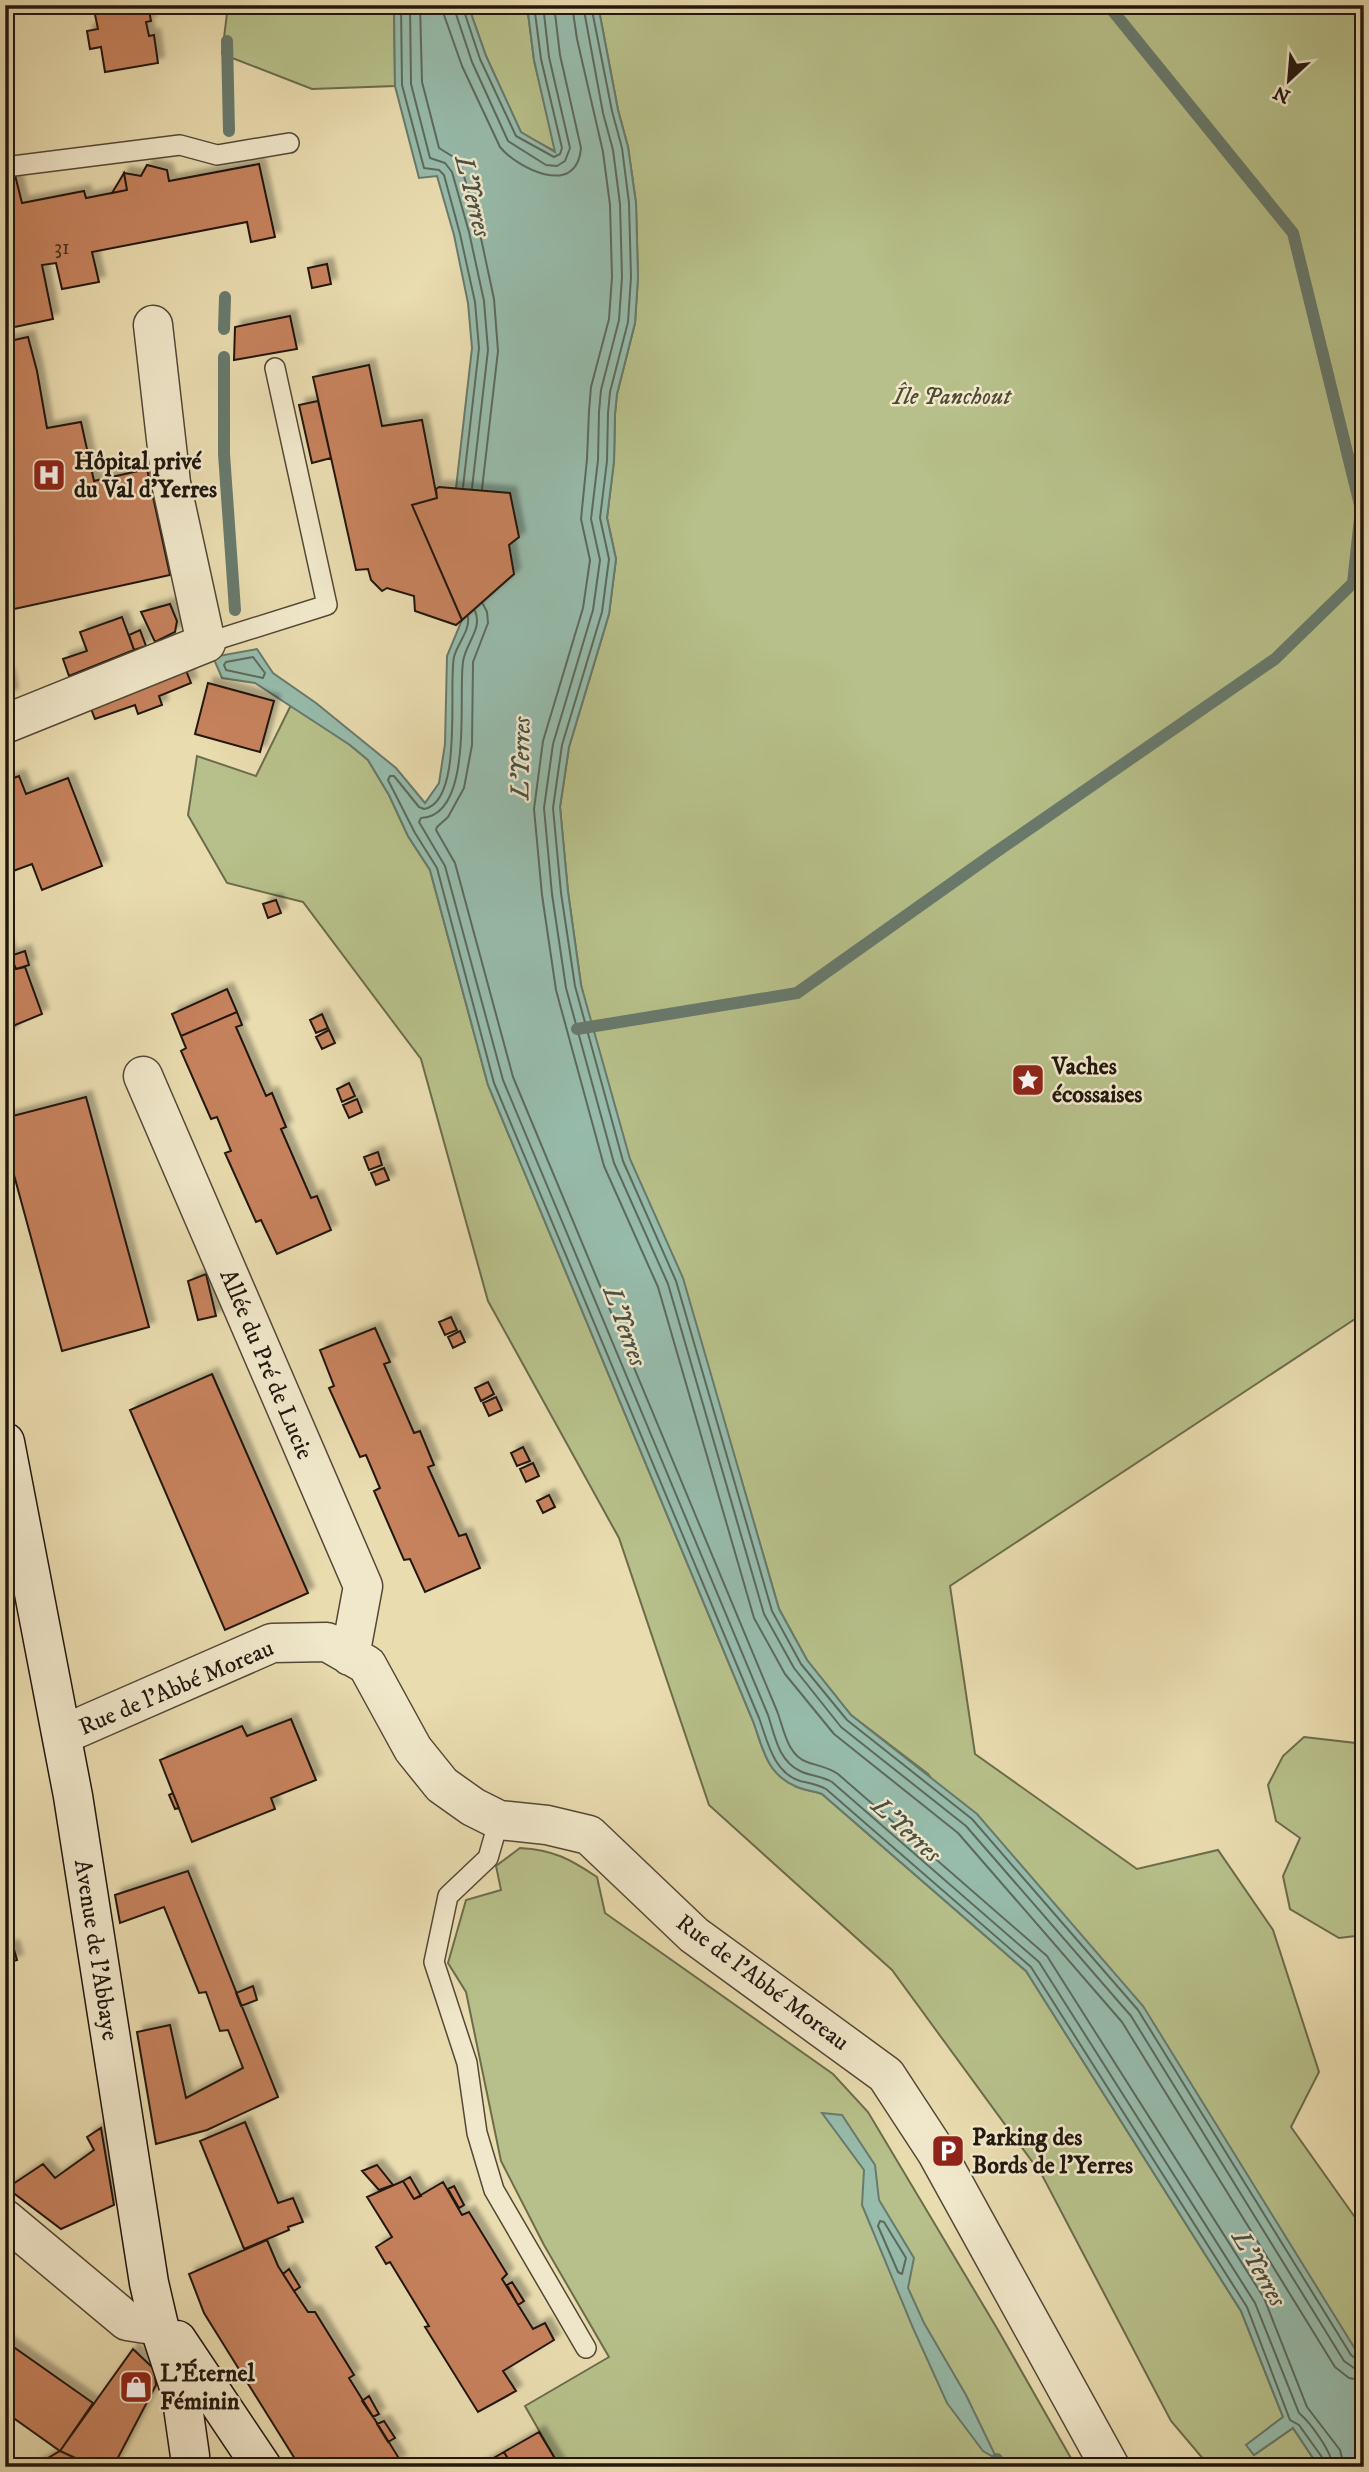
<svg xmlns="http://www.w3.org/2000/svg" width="1369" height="2472" viewBox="0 0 1369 2472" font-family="'IM FELL DW Pica',serif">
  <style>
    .green { fill: #b7c08a; stroke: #6c6c4c; stroke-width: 2 }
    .water { fill: #97bcac; stroke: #687a6d; stroke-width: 2 }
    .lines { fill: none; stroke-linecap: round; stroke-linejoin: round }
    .shore { stroke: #5c6a5d; stroke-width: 2 }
    .stream { stroke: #687a6d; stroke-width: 12 }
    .building { fill: #c6825d; stroke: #21170e; stroke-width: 2; filter: url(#shadow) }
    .lane-casing { stroke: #534836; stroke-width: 22 }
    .street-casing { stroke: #534836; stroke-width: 41 }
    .secondary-casing { stroke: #21170e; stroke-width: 41 }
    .lane { stroke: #f1e8cb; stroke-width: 19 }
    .street { stroke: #f1e8cb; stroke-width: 38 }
    .secondary { stroke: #f1e8cb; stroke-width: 38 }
    .labels { text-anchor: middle; stroke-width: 5; stroke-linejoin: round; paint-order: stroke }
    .number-label { font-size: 21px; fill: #4a3222 }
    .park-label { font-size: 24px; font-style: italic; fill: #4e4a33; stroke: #f1e8cb }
    .poi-label { font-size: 24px; font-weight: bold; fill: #21170e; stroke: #f1e8cb; text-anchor: start }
    .street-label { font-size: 24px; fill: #21170e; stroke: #f1e8cb }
    .water-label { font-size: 26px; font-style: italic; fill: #4a5145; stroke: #f1e8cb }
  </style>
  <defs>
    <filter id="shadow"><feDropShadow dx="6" dy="-6" stdDeviation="2" flood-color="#0004"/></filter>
  </defs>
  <rect width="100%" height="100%" fill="#e9dcaf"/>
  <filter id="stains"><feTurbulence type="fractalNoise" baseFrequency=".00286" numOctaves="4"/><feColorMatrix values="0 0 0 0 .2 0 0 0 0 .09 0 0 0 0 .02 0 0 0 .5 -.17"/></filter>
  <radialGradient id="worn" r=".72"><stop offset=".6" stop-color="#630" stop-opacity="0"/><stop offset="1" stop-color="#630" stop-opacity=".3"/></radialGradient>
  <path class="green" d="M228 5H394L395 86 312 89 222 54Z
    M468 5H527L534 60 556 152 521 133 486 56Z
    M598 5H1364V1313L950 1586 975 1754 1137 1869 1218 1850 1273 1930 1319 2072 1291 2127 1364 2230V2356L1357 2352 928 1774 851 1715 807 1660 779 1609 739 1472 617 1132 581 985 568 892 560 807 569 747 609 614 616 559 607 518 614 461 615 414 617 394 635 323 638 277 636 203 628 147 618 110Z
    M291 705 350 745 368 760 389 795 408 836 430 870 488 1085 753 1721C763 1748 766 1773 795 1786 803 1790 813 1791 822 1794L1026 1971 1241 2311 1283 2417 1247 2445 1254 2455 1293 2428 1319 2467H1210L1171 2421 1042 2175 892 1970 709 1805 619 1538 488 1301 421 1059 303 902 227 883 188 815 197 756 256 776Z
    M1304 1737 1364 1744V1935L1339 1938 1290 1909 1283 1876 1300 1838 1276 1821 1268 1785 1283 1756Z
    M520 1848C554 1850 570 1859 597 1877L605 1913 833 2074 868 2112 998 2330 1076 2467H560L525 2406 609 2357 544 2245 501 2161 466 1992 448 1963 466 1900 501 1890 496 1866Z"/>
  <path class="water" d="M394 5H468L486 56 521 132 555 152 534 60 527 5H598L618 110 628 147 636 203 638 277 635 323 617 394 615 414 614 461 607 518 616 559 609 614 569 747 560 807 568 892 581 985 630 1159 683 1278 779 1609 807 1660 851 1715 977 1814 1143 2006 1357 2352 1364 2356V2467H1319L1293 2428 1254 2455 1246 2445 1283 2417 1241 2311 1026 1971 822 1794C813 1791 803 1790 795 1786 766 1773 763 1748 753 1721L488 1085 430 870 408 836 389 795 368 760 350 745 255 683 222 678 213 657 257 649 273 673 316 703 396 768 425 803 439 783 445 744 447 656 462 620 449 605 446 525 456 488 472 348 468 303 454 235 437 176 419 178 395 86Z
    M822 2113 842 2115 875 2165 879 2200 914 2258 908 2288 924 2323 966 2395 997 2459 983 2451 947 2403 913 2328 862 2205 864 2170Z"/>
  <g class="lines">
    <path class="shore" d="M401 5 402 85 424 168 439 170 444 175 460 234 475 302 479 348 463 487
      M410 5 411 84 430 158 445 163 452 172 469 232 484 301 488 350 472 488
      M420 5 422 82 439 148 455 158 462 169 479 229 494 299 498 351 482 489
      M443 5 444 15 462 66 500 147C518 169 577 198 581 148L560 55 554 5
      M453 5 472 62 508 141 546 165 557 166 565 161 570 148 549 57 543 5
      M462 5 480 59 516 136 554 157 560 154 562 148 541 59 534 5
      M572 5 577 39 603 152 610 205 612 277 609 319 591 387 589 411 587 459 581 519 590 560 583 608 543 741 534 809 542 895 556 990 604 1166 658 1287 754 1618 785 1674 834 1734 958 1833 1122 2022 1335 2367 1349 2378 1364 2381
      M583 5 603 113 613 150 620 204 622 277 619 320 601 390 599 412 598 460 591 519 600 560 593 610 553 744 544 808 552 894 566 988 614 1163 668 1284 764 1614 794 1668 841 1727 966 1826 1131 2016 1344 2361 1354 2368 1364 2370
      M591 5 612 111 622 148 629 203 631 277 628 322 610 392 608 413 607 461 600 518 609 559 602 612 562 745 553 808 561 893 575 986 623 1161 676 1281 772 1611 801 1664 847 1720 972 1819 1138 2010 1351 2355 1359 2361 1364 2362
      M483 604 487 612 488 623 473 662 472 745 464 788 448 817 437 827 436 830 455 863 513 1077 777 1711C784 1729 787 1755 807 1762 818 1766 828 1767 838 1774L1047 1956 1264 2298 1307 2407 1340 2450 1344 2467
      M475 611C483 629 465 644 463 662 458 696 474 816 421 818L419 822 445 866 503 1080 768 1715C775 1736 778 1760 800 1771 810 1776 822 1776 832 1782L1039 1962 1255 2303 1299 2413C1310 2422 1332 2452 1333 2467
      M468 617C470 631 457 644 454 657 448 685 464 802 424 809L419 807 394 776H390L388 780 415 833 437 868 494 1083 759 1718C768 1742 773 1772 800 1781 809 1783 817 1784 826 1789L1031 1967 1247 2307 1290 2420 1299 2425 1324 2460 1325 2467
      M253 657 265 673 263 678 226 670 224 665 226 662Z
      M880 2221 884 2222 906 2258 902 2274 898 2272 878 2226Z"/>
    <path class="stream" d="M227 41 229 131
      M224 329 225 297
      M224 357V454L235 610
      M577 1029 797 993 993 854 1275 659 1353 583 1361 509 1293 233 1108 5
      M997 2459V2467"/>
  </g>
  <path class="building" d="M93 5H148L151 21 146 22 149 36 154 35 158 63 105 72 101 47 90 49 87 31 98 29Z
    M259 164 275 237 251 242 247 222 92 252 99 282 62 289 56 263 42 265 53 319 5 329V173L14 171 22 203 84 191 86 198 127 190 124 173 141 176 147 165 167 170 169 181Z
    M124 173 127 190 112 193Z
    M327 264 331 284 312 288 308 268Z
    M290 316 297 349 234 360 235 327Z
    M28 337 37 371 47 428 81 422 94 481 147 469 170 575 5 611V342Z
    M369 365 382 426 422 420 437 498 412 505 462 620 456 625 415 611 414 596 387 588 382 591 371 580 368 569 356 570 313 377Z
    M318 401 331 458 312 463 299 405Z
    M439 487 510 493 519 537 509 545 514 574 462 620 412 505 437 498 436 489Z
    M170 604 177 621 175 632 155 642 141 612Z
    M122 617 134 650 69 676 63 659 87 651 80 632Z
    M140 630 146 646 134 650 129 635Z
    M183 663 191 683 159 696 162 705 138 714 135 705 95 719 88 701Z
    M5 675H8L12 694 5 696Z
    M208 683 274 701 260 752 195 734Z
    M19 776 26 794 68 778 102 866 42 890 32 864 5 874V781Z
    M276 900 281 913 268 918 263 904Z
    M5 943 16 969 25 967 42 1014 15 1025 10 1034 5 1032Z
    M25 951 29 965 16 969 10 956Z
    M227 989 237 1012 181 1036 172 1014Z
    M237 1012 242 1025 236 1027 266 1096 272 1093 286 1127 281 1129 311 1198 317 1196 331 1230 277 1254 261 1220 256 1222 225 1153 231 1151 217 1117 211 1119 181 1051 186 1048 181 1036Z
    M322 1014 328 1028 316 1033 310 1020Z
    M329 1030 335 1043 322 1049 316 1037Z
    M349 1083 355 1096 342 1102 337 1089Z
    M86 1097 149 1327 62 1351 5 1142V1118Z
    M357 1099 362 1112 349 1118 343 1105Z
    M378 1152 382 1165 369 1170 364 1157Z
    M384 1168 389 1180 376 1185 371 1173Z
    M206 1274 216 1316 198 1320 188 1281Z
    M451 1317 457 1330 445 1335 439 1322Z
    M375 1328 390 1362 384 1364 414 1433 420 1431 434 1465 428 1467 459 1536 466 1534 480 1568 425 1592 410 1559 404 1560 374 1491 380 1488 366 1455 360 1457 329 1388 334 1386 320 1350Z
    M460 1331 465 1342 453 1348 448 1337Z
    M212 1374 308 1593 225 1630 130 1410Z
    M488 1382 494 1394 481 1401 475 1388Z
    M496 1397 502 1410 489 1416 483 1403Z
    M523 1447 530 1461 517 1466 511 1453Z
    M533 1463 539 1476 526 1482 520 1469Z
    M549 1495 555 1507 543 1513 537 1501Z
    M291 1719 316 1780 271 1798 275 1809 192 1842 160 1760 242 1726 247 1736Z
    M173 1793 179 1808 175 1809 169 1795Z
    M188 1871 278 2097 207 2130 156 2144 137 2032 170 2025 186 2098 243 2068 228 2030 220 2031 206 1992 199 1993 164 1907 120 1923 115 1895Z
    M13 1946 17 1960 5 1963V1948Z
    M253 1986 257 2000 241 2006 236 1993Z
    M245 2122 278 2203 293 2198 303 2222 288 2227 289 2230 244 2249 200 2141Z
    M101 2128 114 2205 61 2229 7 2188 43 2164 55 2178 94 2150 87 2137Z
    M377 2165 393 2185 379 2190 362 2171Z
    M410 2177 421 2196 414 2199 403 2181Z
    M403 2181 414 2199 443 2182 462 2215 469 2212 507 2274 502 2279 533 2329 545 2323 554 2340 503 2371 516 2391 478 2412 425 2327 429 2326 390 2262 386 2264 376 2247 392 2237 367 2197Z
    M454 2186 464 2205 459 2208 448 2189Z
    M267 2240 278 2266 294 2291 308 2312H315L354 2375 349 2378 400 2460 387 2467H300L204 2313 189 2274Z
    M289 2269 300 2287 294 2291 283 2274Z
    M512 2282 524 2301 518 2305 507 2285Z
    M5 2341 93 2403 60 2451 5 2412Z
    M133 2349 154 2369 156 2385 113 2467H95L60 2451Z
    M369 2396 379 2414 373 2417 362 2401Z
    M384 2421 395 2438 388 2442 377 2424Z
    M539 2432 560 2467H513L504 2452Z
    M60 2451 95 2467H33Z
    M504 2452 513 2467H478Z"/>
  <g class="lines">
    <defs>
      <path id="lane" d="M5 167 180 145 217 155 289 143
        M206 643 327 605 275 368
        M499 1820 488 1858 448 1896 434 1962 467 2063 477 2133 494 2190 586 2348"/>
      <path id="street" d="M5 724 206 643 171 483 153 325
        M143 1076 363 1586 350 1656
        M62 1735 272 1643 327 1642 367 1665 413 1749 442 1785 473 1807 499 1820 547 1825 589 1835 694 1935 886 2075 937 2153 1110 2467
        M5 2219 127 2321 159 2326"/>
      <path id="secondary" d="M5 1442 73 1796 149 2283 159 2326 181 2393 190 2456
        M177 2340 262 2467"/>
    </defs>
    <use href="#lane" class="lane-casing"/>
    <use href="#street" class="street-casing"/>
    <use href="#secondary" class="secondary-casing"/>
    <use href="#lane" class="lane"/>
    <use href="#street" class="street"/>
    <use href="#secondary" class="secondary"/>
  </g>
  <defs>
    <symbol id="hospital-square" viewBox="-11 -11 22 22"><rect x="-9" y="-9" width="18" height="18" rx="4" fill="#8f2418" stroke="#f1e8cb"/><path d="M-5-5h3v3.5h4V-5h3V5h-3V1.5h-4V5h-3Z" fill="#fff"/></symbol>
    <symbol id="sight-square" viewBox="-11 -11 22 22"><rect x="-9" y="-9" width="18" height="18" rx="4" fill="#8f2418" stroke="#f1e8cb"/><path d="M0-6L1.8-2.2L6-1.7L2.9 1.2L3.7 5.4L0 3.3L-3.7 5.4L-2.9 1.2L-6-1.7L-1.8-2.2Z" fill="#fff"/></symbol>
    <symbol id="parking-square" viewBox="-11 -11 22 22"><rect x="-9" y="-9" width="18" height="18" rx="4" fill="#8f2418" stroke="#f1e8cb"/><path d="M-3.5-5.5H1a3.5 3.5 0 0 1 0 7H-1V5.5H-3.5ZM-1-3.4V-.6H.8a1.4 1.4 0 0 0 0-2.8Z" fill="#fff"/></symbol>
    <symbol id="shop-square" viewBox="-11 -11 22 22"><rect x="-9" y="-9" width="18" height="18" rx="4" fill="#8f2418" stroke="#f1e8cb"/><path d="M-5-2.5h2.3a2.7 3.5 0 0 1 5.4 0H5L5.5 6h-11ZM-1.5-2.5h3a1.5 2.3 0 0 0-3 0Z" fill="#fff"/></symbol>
  </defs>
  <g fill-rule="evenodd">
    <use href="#hospital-square" x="30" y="456" width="38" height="38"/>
    <use href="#sight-square" x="1009" y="1061" width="38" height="38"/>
    <use href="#parking-square" x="929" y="2132" width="38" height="38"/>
    <use href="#shop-square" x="117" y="2368" width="38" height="38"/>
  </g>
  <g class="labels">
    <g class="number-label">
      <text x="62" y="254">31</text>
    </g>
    <g class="park-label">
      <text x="952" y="404">Île Panchout</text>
    </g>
    <g class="poi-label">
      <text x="74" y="469">Hôpital privé<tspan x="74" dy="28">du Val d'Yerres</tspan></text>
      <text x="1052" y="1074">Vaches<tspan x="1052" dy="28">écossaises</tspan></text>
      <text x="972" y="2145">Parking des<tspan x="972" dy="28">Bords de l'Yerres</tspan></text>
      <text x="160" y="2381">L'Éternel<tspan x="160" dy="28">Féminin</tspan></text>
    </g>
    <g class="street-label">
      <text transform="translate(267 1364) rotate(67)" y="8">Allée du Pré de Lucie</text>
      <text transform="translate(176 1687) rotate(-23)" y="8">Rue de l'Abbé Moreau</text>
      <text transform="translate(97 1950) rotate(81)" y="8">Avenue de l'Abbaye</text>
      <text transform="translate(763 1982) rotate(37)" y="8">Rue de l'Abbé Moreau</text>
    </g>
    <g class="water-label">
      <text transform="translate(474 196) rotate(76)" y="9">L'Yerres</text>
      <text transform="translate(520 758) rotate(-89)" y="9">L'Yerres</text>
      <text transform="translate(626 1326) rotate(70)" y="9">L'Yerres</text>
      <text transform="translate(907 1829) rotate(42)" y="9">L'Yerres</text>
      <text transform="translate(1260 2268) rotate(60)" y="9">L'Yerres</text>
    </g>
  </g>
  <rect width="1369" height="2472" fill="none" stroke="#e9dcaf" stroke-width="28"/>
  <rect x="7" y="7" width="1355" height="2458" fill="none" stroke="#21170e" stroke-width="3.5"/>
  <rect x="14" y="14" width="1341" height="2444" fill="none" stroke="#21170e" stroke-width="2"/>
  <g transform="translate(1289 80) rotate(206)" stroke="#f1e8cb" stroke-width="5" paint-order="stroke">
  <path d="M0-5L12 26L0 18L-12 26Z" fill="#21170e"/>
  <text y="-10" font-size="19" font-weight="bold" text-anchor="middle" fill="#21170e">N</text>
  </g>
  <rect width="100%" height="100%" filter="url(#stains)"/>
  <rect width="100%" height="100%" fill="url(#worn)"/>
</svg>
